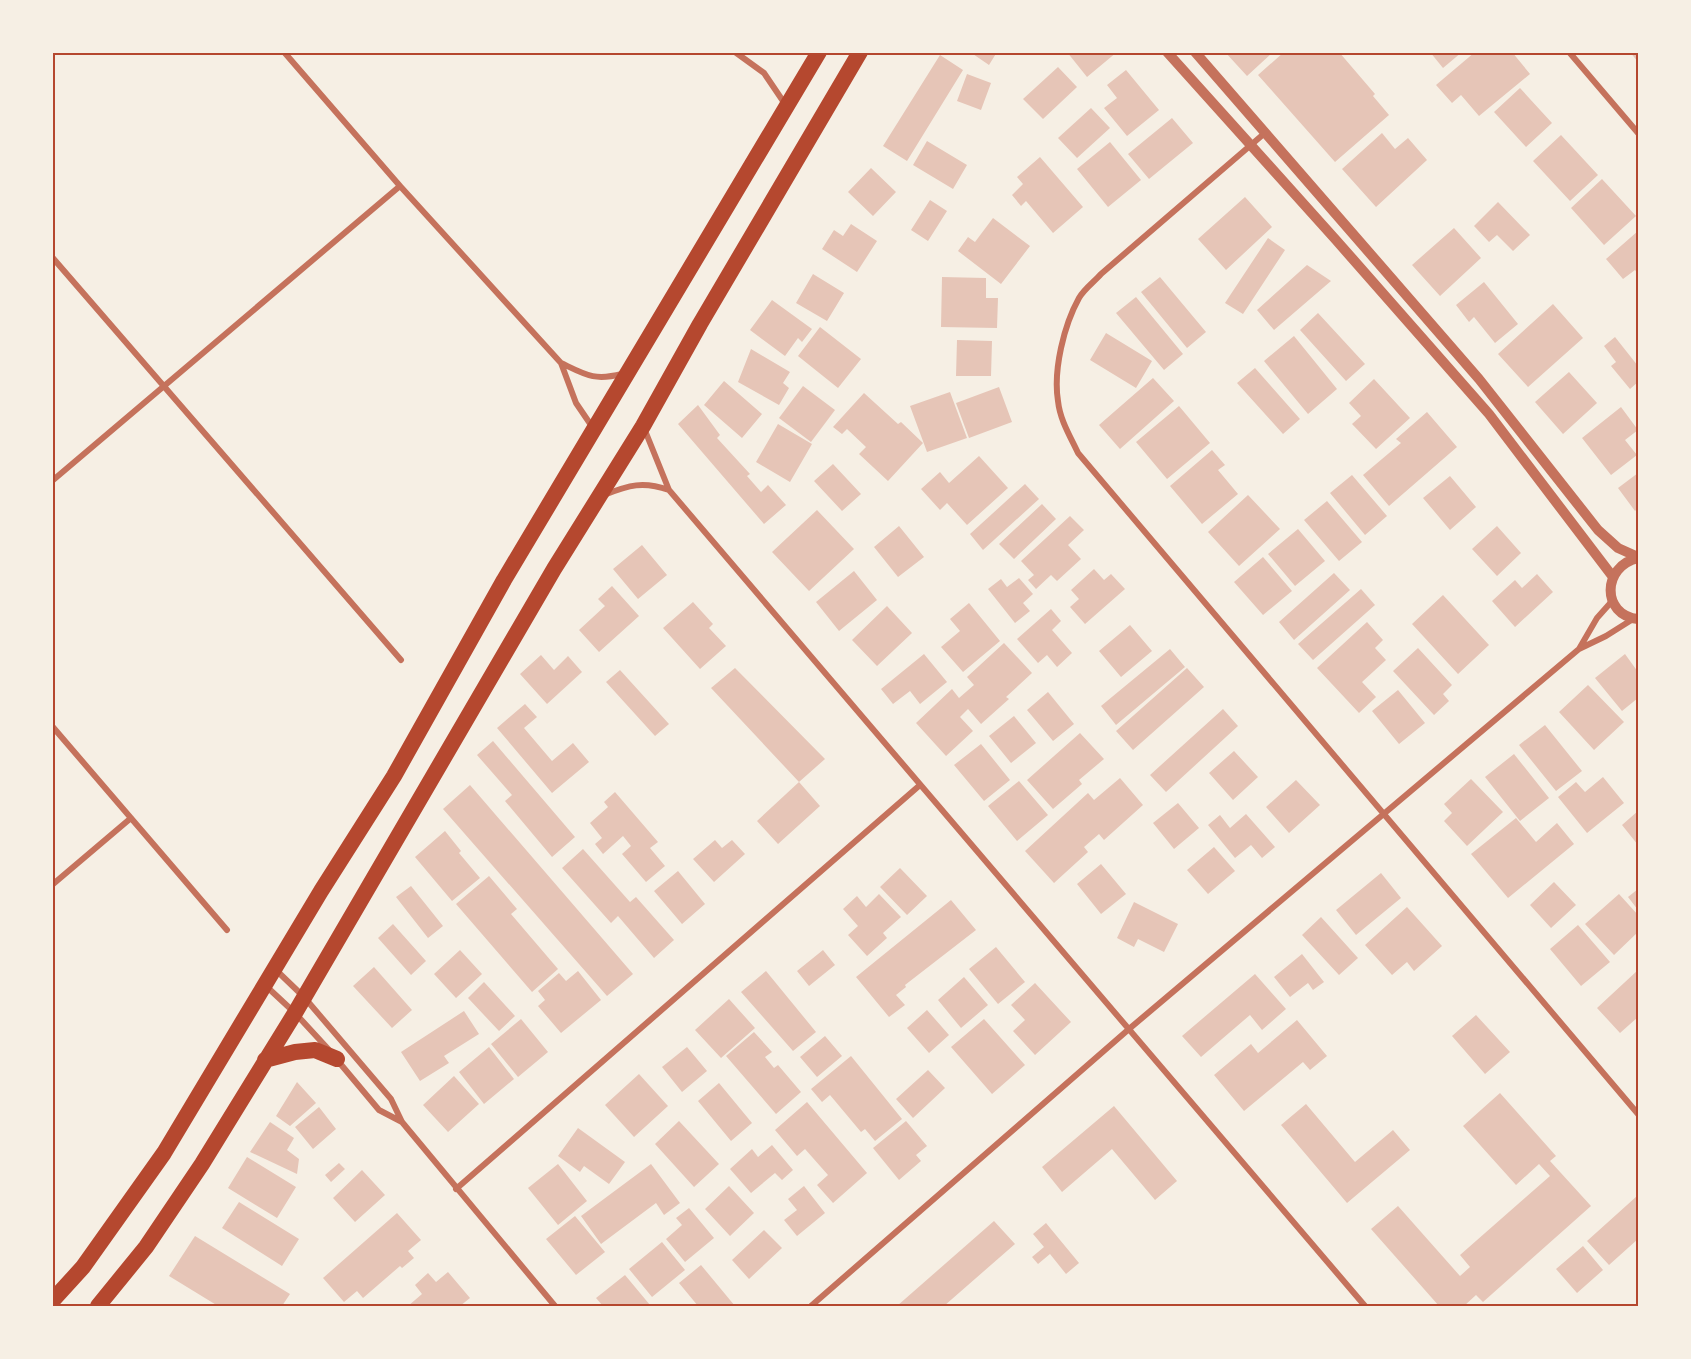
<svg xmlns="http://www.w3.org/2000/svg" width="1691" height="1359" viewBox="0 0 1691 1359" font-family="'Sofia Sans Condensed',sans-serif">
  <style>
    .building { fill: #e6c5b7 }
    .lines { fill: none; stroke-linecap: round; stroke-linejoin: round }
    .minor { stroke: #c5725c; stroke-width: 6 }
    .tertiary { stroke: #c5725c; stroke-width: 10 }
    .trunk { stroke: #b5482f; stroke-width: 16 }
    .neatline { fill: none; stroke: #b5482f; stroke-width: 2 }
  </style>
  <rect width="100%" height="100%" fill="#f6efe4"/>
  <path class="building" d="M970 52H997L989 65Z
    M1067 52H1117L1087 77Z
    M1225 52H1273L1247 76Z
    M1284 52H1339L1375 94 1373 96 1389 115 1335 162 1258 75Z
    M1430 52H1462L1443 68Z
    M1475 52H1512L1530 74 1479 116 1461 95 1452 103 1436 85Z
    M1630 52H1638V62Z
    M940 55 963 70 907 161 883 146Z
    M1058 67 1077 87 1043 119 1023 99Z
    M1126 70 1159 110 1127 136 1104 108 1117 98 1107 85Z
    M967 74 991 83 981 110 957 101Z
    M1520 88 1552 123 1526 147 1494 112Z
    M1091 108 1110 128 1077 158 1058 138Z
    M1172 118 1193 143 1149 179 1128 154Z
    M1382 133 1395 149 1408 138 1427 160 1376 207 1342 169Z
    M1561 135 1598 175 1570 201 1533 161Z
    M927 141 967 165 953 189 913 165Z
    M1110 142 1141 180 1108 207 1077 169Z
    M1040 157 1083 207 1053 233 1026 201 1021 206 1012 195 1023 184 1017 177Z
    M871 168 896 192 873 216 848 192Z
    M1602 179 1636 216 1604 245 1571 208Z
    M1245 197 1272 227 1226 270 1198 239Z
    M930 200 947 211 928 241 911 230Z
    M1498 202 1530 235 1513 251 1497 235 1489 242 1474 226Z
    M993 218 1030 246 1001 284 958 251 968 237 975 242Z
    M851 224 877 241 857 272 822 249 834 230 843 236Z
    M1454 228 1481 258 1440 296 1412 265Z
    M1638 231V274L1635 270 1623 279 1606 259Z
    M1268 238 1285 250 1243 314 1225 303Z
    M1307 265 1331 281 1274 330 1257 310Z
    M813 274 844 293 827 321 796 303Z
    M942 277 986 278V298H998L997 328 941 327Z
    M1160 277 1206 332 1187 348 1141 292Z
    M1484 282 1518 324 1495 343 1474 317 1469 322 1456 305Z
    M1136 297 1183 354 1164 370 1116 313Z
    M772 300 812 329 802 342 798 338 785 356 750 330Z
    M1553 304 1583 338 1528 387 1498 354Z
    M1318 313 1365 364 1346 381 1300 330Z
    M820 327 861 359 838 388 798 356Z
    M1106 333 1152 361 1136 388 1090 360Z
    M1294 336 1337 389 1308 414 1264 361Z
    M1615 337 1638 366V382L1630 389 1611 366 1616 362 1604 346Z
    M957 340 992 341 991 376H956Z
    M751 349 790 372 783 383 789 388 779 405 738 382Z
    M1255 368 1300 419 1283 434 1237 383Z
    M1569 372 1597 403 1563 434 1535 402Z
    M1153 378 1174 401 1120 449 1099 425Z
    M1374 379 1410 418 1376 449 1352 424 1361 416 1349 403Z
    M724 381 762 414 742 438 704 405Z
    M803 386 835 410 811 442 779 418Z
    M999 387 1012 422 969 438 956 403Z
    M950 392 967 438 927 452 910 406Z
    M864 393 898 424 901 422 923 443 888 481 859 454 866 447 847 429 842 434 833 427Z
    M698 405 720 435 717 438 750 474 747 476 761 492 768 485 786 505 764 524 678 424Z
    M1179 406 1210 443 1167 479 1136 442Z
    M1621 407 1638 430 1625 440 1637 455 1611 475 1582 438Z
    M1427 412 1457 447 1389 506 1363 475 1401 443 1396 439Z
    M778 424 812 444 790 482 756 462Z
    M1212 450 1225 465 1218 470 1238 494 1202 524 1170 486Z
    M979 456 1008 488 967 525 947 503 940 510 921 489 940 472 949 483Z
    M833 464 861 494 842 511 814 481Z
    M1638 473V508L1635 511 1618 488Z
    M1352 475 1387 516 1365 535 1330 493Z
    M1450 476 1476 507 1450 530 1423 498Z
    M1025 484 1039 499 983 550 970 534Z
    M1248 495 1280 529 1239 566 1208 532Z
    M1327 501 1362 542 1339 561 1304 520Z
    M1042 504 1056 519 1014 559 999 544Z
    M817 510 854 549 809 591 772 552Z
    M1070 516 1084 530 1068 545 1081 559 1057 581 1051 575 1036 589 1028 580 1034 575 1021 561Z
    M899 526 924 557 898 577 874 547Z
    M1497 526 1521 553 1497 576 1472 549Z
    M1298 529 1325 561 1295 586 1268 554Z
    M642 545 667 575 638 599 613 569Z
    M1263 557 1292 591 1263 615 1234 582Z
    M1094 569 1104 580 1111 574 1125 589 1085 624 1070 607 1079 599 1071 590Z
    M854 571 877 600 839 631 816 602Z
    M1334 573 1350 590 1294 640 1279 622Z
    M1537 574 1553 592 1515 627 1492 601 1515 580 1522 588Z
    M1019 578 1033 594 1023 603 1030 611 1015 623 988 589 1001 579 1007 587Z
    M612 586 639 616 599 652 579 630 605 606 598 599Z
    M1361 589 1375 605 1313 660 1298 644Z
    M1443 595 1489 645 1458 674 1412 624Z
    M693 602 713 624 709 628 726 646 700 669 663 628Z
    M969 603 1000 641 963 672 941 647 960 631 950 619Z
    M887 606 912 633 877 666 852 640Z
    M1051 609 1061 621 1052 630 1072 653 1057 667 1047 655 1038 663 1017 639Z
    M1367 622 1383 640 1375 648 1386 660 1362 682 1376 697 1359 713 1317 668Z
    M1130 625 1152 651 1121 677 1099 651Z
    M1004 643 1032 673 1006 697 1009 699 981 724 968 709 960 717 973 731 946 756 916 723 952 689 959 698 974 685 967 677Z
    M1418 648 1452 685 1443 694 1449 701 1434 715 1393 671Z
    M1170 649 1185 667 1116 725 1101 706Z
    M924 654 947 682 920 704 910 691 893 704 881 689Z
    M1625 654 1638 672V698L1622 711 1595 678Z
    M541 655 554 670 568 656 582 672 547 704 520 674Z
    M735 668 825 759 799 782 711 688Z
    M1187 668 1204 687 1133 750 1116 731Z
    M620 670 669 724 655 736 606 682Z
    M1588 685 1624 722 1594 750 1559 712Z
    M1398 690 1425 723 1399 744 1372 711Z
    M1048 692 1074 724 1053 741 1027 710Z
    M525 704 537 717 524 728 552 761 573 743 589 762 552 793 497 728Z
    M1223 709 1238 726 1166 792 1150 775Z
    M1014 716 1036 743 1011 763 989 736Z
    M1545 725 1582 771 1556 791 1519 745Z
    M1080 733 1104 759 1079 780 1082 784 1053 809 1027 780Z
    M493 741 575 837 552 857 505 801 512 795 477 755Z
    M981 744 1010 780 984 801 954 765Z
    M1234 751 1258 777 1233 800 1209 773Z
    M1514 754 1549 798 1520 821 1485 777Z
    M1603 777 1624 803 1587 833 1558 797 1576 782 1585 792Z
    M1120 778 1143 805 1104 840 1099 834 1084 847 1088 852 1054 883 1025 851 1088 793 1094 800Z
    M1471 779 1503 812 1467 846 1444 821 1452 813 1444 804Z
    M1296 780 1320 805 1289 833 1266 807Z
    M1019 781 1048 815 1017 841 988 806Z
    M799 782 820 806 778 844 757 821Z
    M470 785 633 974 607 996 443 809Z
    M615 792 658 842 650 848 665 866 646 882 622 854 631 846 623 836 603 854 595 844 602 838 590 823 608 807 604 802Z
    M1178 803 1199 828 1174 849 1153 823Z
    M1638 811V845L1622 825Z
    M1246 814 1275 847 1262 858 1251 845 1235 858 1208 825 1220 815 1230 828Z
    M1516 818 1536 842 1557 823 1574 844 1508 898 1471 854Z
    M445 831 461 851 459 853 480 878 452 901 415 857Z
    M715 840 722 848 732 840 745 854 714 882 693 859Z
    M1214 847 1235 871 1208 894 1187 870Z
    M583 849 630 902 636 897 674 940 654 958 618 916 611 923 562 868Z
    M1101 864 1126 894 1101 914 1077 884Z
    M900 868 927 896 907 915 880 887Z
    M678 871 705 904 682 924 654 891Z
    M1381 873 1401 898 1356 935 1336 910Z
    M489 876 517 909 511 914 558 969 532 992 456 904Z
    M1554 882 1576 905 1551 928 1530 905Z
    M411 886 443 926 428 938 396 897Z
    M1638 889V910L1628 897Z
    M879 894 901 917 883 933 887 938 867 956 848 935 858 926 843 909 857 896 866 907Z
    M1619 894 1638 915V932L1614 955 1585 924Z
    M951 900 976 930 905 985 906 987 896 995 905 1005 889 1017 856 977Z
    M1134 902 1178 924 1164 952 1138 939 1134 947 1117 938Z
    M1407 907 1442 946 1414 971 1407 962 1392 975 1365 945Z
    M1321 917 1358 958 1339 975 1302 935Z
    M393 924 426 961 411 975 378 938Z
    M1578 925 1610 962 1581 986 1550 949Z
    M996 947 1025 982 998 1004 969 969Z
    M460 950 482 974 456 998 434 974Z
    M823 950 835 965 809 986 797 971Z
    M1302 954 1324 982 1313 990 1308 983 1290 997 1274 977Z
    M374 967 412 1010 392 1028 353 986Z
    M1638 970V1017L1620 1033 1597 1008Z
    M578 971 601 1000 561 1033 538 1006 545 1000 538 991 559 973 566 981Z
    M766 971 816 1032 793 1051 741 992Z
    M1255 974 1286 1009 1262 1030 1250 1015 1201 1057 1182 1036Z
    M964 977 988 1005 961 1028 938 1000Z
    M484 982 515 1016 499 1031 468 998Z
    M1035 983 1071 1022 1035 1055 1013 1031 1025 1020 1011 1005Z
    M729 999 755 1028 721 1058 695 1030Z
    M927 1010 949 1035 929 1053 907 1028Z
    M464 1011 479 1034 444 1056 449 1063 420 1081 401 1052Z
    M1476 1015 1510 1052 1485 1074 1452 1036Z
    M521 1019 548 1052 518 1077 491 1044Z
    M984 1019 1025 1065 992 1094 951 1047Z
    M1297 1020 1327 1056 1310 1070 1303 1062 1244 1111 1214 1075 1251 1044 1258 1053Z
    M754 1032 772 1052 765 1057 774 1068 778 1065 801 1092 776 1114 726 1056Z
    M825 1036 842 1056 817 1077 800 1057Z
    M489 1047 514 1079 484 1104 459 1072Z
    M687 1047 707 1071 682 1092 662 1067Z
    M851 1056 902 1119 875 1141 865 1129 861 1132 830 1095 822 1102 811 1089Z
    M928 1070 945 1088 913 1118 896 1099Z
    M639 1074 668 1106 634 1137 605 1105Z
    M454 1076 479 1104 448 1132 423 1105Z
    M297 1082 316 1103 290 1126 276 1116Z
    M719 1083 752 1123 731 1141 698 1101Z
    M1500 1093 1556 1156 1550 1161 1591 1206 1483 1302 1476 1295 1464 1306H1439L1371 1229 1398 1206 1460 1276 1470 1267 1460 1255 1550 1176 1539 1164 1516 1185 1463 1126Z
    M807 1102 867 1173 833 1203 817 1185 828 1175 805 1149 797 1156 775 1130Z
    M1306 1104 1355 1162 1393 1130 1410 1150 1347 1203 1281 1125Z
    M1114 1106 1177 1181 1155 1200 1112 1149 1062 1192 1042 1167Z
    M319 1107 336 1129 313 1149 295 1127Z
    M679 1121 719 1164 694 1187 655 1144Z
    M906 1121 927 1146 916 1155 921 1161 899 1180 873 1148Z
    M270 1122 294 1138 287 1150 299 1159 297 1174 250 1152Z
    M578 1128 625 1162 609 1184 584 1166 580 1172 558 1156Z
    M772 1145 793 1170 782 1180 775 1173 751 1193 730 1169 752 1149 758 1157Z
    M247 1157 296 1187 277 1218 228 1188Z
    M339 1163 345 1169 331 1182 325 1175Z
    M558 1164 587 1201 558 1225 528 1188Z
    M651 1164 680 1203 664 1215 656 1203 601 1244 581 1216Z
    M362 1170 385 1195 355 1222 333 1198Z
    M729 1186 754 1213 730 1236 705 1209Z
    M804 1186 825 1213 797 1236 784 1220 797 1210 788 1199Z
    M1637 1196 1638 1198V1239L1609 1265 1587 1241Z
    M239 1202 299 1239 282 1266 222 1228Z
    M689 1208 714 1238 685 1262 666 1239 682 1225 676 1218Z
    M397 1213 421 1240 408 1251 414 1258 402 1268 400 1266 363 1298 357 1291 344 1302 323 1278Z
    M575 1216 605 1252 576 1275 546 1239Z
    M994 1221 1015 1244 944 1306H897Z
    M1046 1223 1079 1263 1066 1274 1050 1254 1038 1264 1032 1257 1044 1247 1033 1234Z
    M764 1230 782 1248 749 1279 732 1260Z
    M195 1236 290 1294 282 1306H218L169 1276Z
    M662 1242 685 1270 652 1297 629 1269Z
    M1583 1246 1603 1270 1577 1293 1556 1269Z
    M701 1265 735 1306H698L679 1283Z
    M448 1272 470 1298 460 1306H408L422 1294 415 1285 428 1273 436 1282Z
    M625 1275 650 1305 648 1306H603L596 1298Z"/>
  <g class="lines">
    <path class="minor" d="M284 52 400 186 561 363 576 403 593 428
      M735 52 764 73 785 104
      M777 52H794
      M1569 52 1638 133
      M1266 132 1101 274C1094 282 1084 289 1079 298 1064 325 1053 370 1058 401 1060 420 1070 436 1078 453L1638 1114
      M52 257 401 660
      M561 363C586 375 594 381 622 374
      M644 428 669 490 1365 1306
      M52 481 400 186
      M604 495C629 485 643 481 669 490
      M1579 649 1597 618 1613 600
      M52 726 227 930
      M52 885 131 818
      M276 970 304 997 391 1099 402 1122 555 1306
      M266 986 295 1013 330 1051
      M338 1061 379 1110 402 1122
      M456 1189 920 785
      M811 1306 1129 1029 1579 649 1606 636 1633 619"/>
    <path class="tertiary" d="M1167 52 1336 240 1489 414 1613 577
      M1195 52 1479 379 1598 530 1618 548 1638 557
      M1638 558C1602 566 1601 615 1638 619"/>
    <path class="trunk" d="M265 1060 295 1052 315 1050 337 1059
      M52 1301 83 1267 164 1153 321 891 394 776 504 580 819 52
      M98 1306 146 1247 202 1164 295 1013 554 569 643 426 700 324 860 52"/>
  </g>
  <rect width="1691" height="1359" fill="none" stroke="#f6efe4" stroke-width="108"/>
  <rect x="54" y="54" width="1583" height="1251" class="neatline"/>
</svg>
